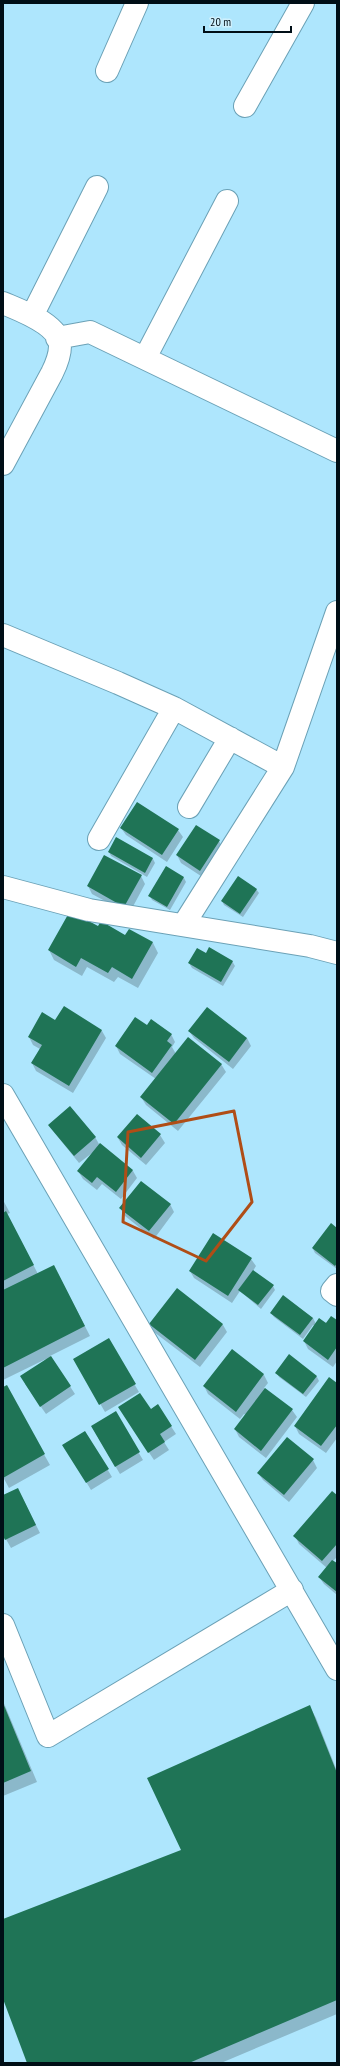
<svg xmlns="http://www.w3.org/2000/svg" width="340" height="2066" viewBox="0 0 340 2066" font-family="'PT Sans Narrow',sans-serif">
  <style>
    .shadow { fill: #0003 }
    .building { fill: #1f7456 }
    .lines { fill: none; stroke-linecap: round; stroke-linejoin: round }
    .minor-casing { stroke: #6ba1b6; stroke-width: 24 }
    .minor { stroke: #fff; stroke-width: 22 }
    .marked { fill: none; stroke: #b04d16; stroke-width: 3; stroke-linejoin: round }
  </style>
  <rect width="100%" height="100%" fill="#aee6fd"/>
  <path class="shadow" d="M121 828 178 830 183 837 167 862 126 835Z
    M117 838 153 859 155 863 147 877 111 856 109 852Z
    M219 841 223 849 204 878 181 863 177 855Z
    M166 867 184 878 186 882 170 910 152 900 150 896Z
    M141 876 145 884 129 914 92 894 88 886Z
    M256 889 259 893 243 917 224 905 222 901Z
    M70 912 98 928 126 936 129 930 153 943 158 953 138 988 118 977 114 982 87 967 82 976 54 960 49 950Z
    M232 961 235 966 223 986 192 968 189 963Z
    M64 1008 102 1031 106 1038 73 1093 36 1071 32 1063 40 1049 33 1045 29 1037 56 1022Z
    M147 1027 171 1034 175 1042 172 1047 176 1054 221 1064 226 1072 178 1131 146 1105 141 1097 156 1079 120 1054 116 1046Z
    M189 1031 247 1038 251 1046 233 1069 194 1038Z
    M137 1115 160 1135 165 1143 146 1165 122 1145 118 1138Z
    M49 1126 95 1137 99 1144 133 1171 137 1178 121 1199 102 1184 97 1190 83 1179 78 1171 96 1150 79 1163Z
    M3 1200 10 1213 7 1214 38 1274 59 1276 90 1336 50 1356 75 1394 46 1414 25 1384 46 1359 3 1380Z
    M170 1204 174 1212 154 1239 125 1216 120 1208Z
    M337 1229V1269L315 1253 313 1249Z
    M251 1259 256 1266 253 1271 273 1286 275 1290 261 1309 240 1291 232 1303 194 1278 190 1271Z
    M177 1289 223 1325 227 1332 200 1367 154 1332 150 1324Z
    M283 1296 313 1318 316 1324 337 1321V1361L333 1367 308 1349 304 1341 315 1326 313 1325 303 1339 274 1317 271 1313Z
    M108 1340 139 1392 105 1412 74 1359Z
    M232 1350 264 1375 268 1383 264 1388 292 1410 297 1417 266 1458 239 1437 235 1429 246 1415 244 1414 240 1419 208 1394 204 1386Z
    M289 1356 317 1377 319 1381 306 1397 279 1377 277 1373Z
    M337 1384V1438L326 1453 299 1434 295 1426Z
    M6 1387 50 1465 9 1488 3 1477V1388Z
    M157 1405 176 1434 164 1442 169 1450 154 1460 124 1415 150 1410Z
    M115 1413 143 1460 120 1474 92 1427Z
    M85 1432 112 1477 91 1490 64 1445Z
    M313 1460 317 1468 289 1502 263 1480 258 1473Z
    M3 1496 22 1497 40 1533 11 1548 3 1534Z
    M337 1496V1557L333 1561 337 1564V1595L324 1584 319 1577 327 1568 299 1544 295 1536Z
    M3 1701 37 1782 3 1796Z
    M310 1707 316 1718 337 1771V2014L221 2063H28L3 1996V1920L182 1851Z"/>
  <path class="building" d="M137 802 179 829 162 855 120 828Z
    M196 825 220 840 200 871 176 855Z
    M116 837 153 858 145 873 108 852Z
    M104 855 142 875 124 907 87 886Z
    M166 866 184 877 167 907 148 896Z
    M238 876 257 889 240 914 221 901Z
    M70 911 98 926 101 921 125 935 129 929 153 942 132 979 112 967 108 973 81 958 76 967 48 950Z
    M209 947 233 961 221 982 188 963 197 948 206 953Z
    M64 1006 102 1030 69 1086 31 1063 42 1045 28 1037 42 1012 55 1020Z
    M207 1007 247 1038 229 1062 188 1031Z
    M135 1017 147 1025 151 1019 172 1034 167 1041 172 1045 152 1073 115 1046Z
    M188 1037 222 1064 174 1124 140 1097Z
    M70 1106 96 1137 74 1156 48 1125Z
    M137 1114 161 1134 141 1158 117 1137Z
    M100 1143 133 1170 116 1192 97 1177 92 1183 77 1171Z
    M141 1181 171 1204 149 1231 119 1208Z
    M6 1211 34 1265 3 1281V1213Z
    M331 1223 337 1228V1263L335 1266 312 1248Z
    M213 1233 252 1258 228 1296 189 1271Z
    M54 1265 85 1326 3 1368V1290Z
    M253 1270 274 1285 258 1305 238 1290Z
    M177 1288 223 1324 195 1360 149 1324Z
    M283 1295 313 1318 300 1335 270 1313Z
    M331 1316 337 1320V1347L328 1360 303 1341 319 1318 326 1323Z
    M109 1338 136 1384 99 1405 73 1359Z
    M232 1349 264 1374 236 1412 203 1386Z
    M289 1354 317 1376 303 1394 275 1373Z
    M51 1356 71 1386 40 1407 20 1376Z
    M329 1377 337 1383V1425L321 1446 294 1426Z
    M7 1385 45 1454 3 1478V1387Z
    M265 1388 293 1409 261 1451 234 1429Z
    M140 1393 151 1409 158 1404 172 1426 160 1434 165 1442 148 1453 118 1407Z
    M116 1411 140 1452 115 1467 91 1426Z
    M85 1431 109 1469 86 1483 62 1445Z
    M287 1437 314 1459 284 1495 257 1473Z
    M18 1488 36 1525 5 1540 3 1536V1495Z
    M332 1491 337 1495V1544L322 1561 293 1536Z
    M332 1560 337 1563V1592L318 1577Z
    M3 1703 31 1771 3 1783Z
    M310 1705 337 1773V2000L189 2063H27L3 1999V1919L181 1850 147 1778Z"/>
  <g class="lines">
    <defs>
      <path id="minor" d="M107 71 137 3
        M245 106 303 3
        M3 303C19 310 60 324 60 346 60 356 56 365 52 373L3 464
        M32 316 97 187
        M57 338 90 332 337 451
        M145 358 227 201
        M3 635 118 683 174 708 283 767
        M189 807 230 738
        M99 839 174 708
        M3 887 89 910 310 946 337 953
        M184 924 283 767 337 612
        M3 1095 337 1669
        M337 1285 332 1291 337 1295
        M3 1625 48 1736 292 1590"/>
    </defs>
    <use href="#minor" class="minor-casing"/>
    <use href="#minor" class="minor"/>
  </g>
  <path class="marked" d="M234 1111 252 1202 206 1261 123 1222 128 1132Z"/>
  <rect width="340" height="2066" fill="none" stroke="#000e16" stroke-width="8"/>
  <path d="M204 26v6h87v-6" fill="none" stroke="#000e16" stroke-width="2"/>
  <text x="210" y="26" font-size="12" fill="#000e16" stroke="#cff0fd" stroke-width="3" paint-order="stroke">20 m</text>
</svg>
